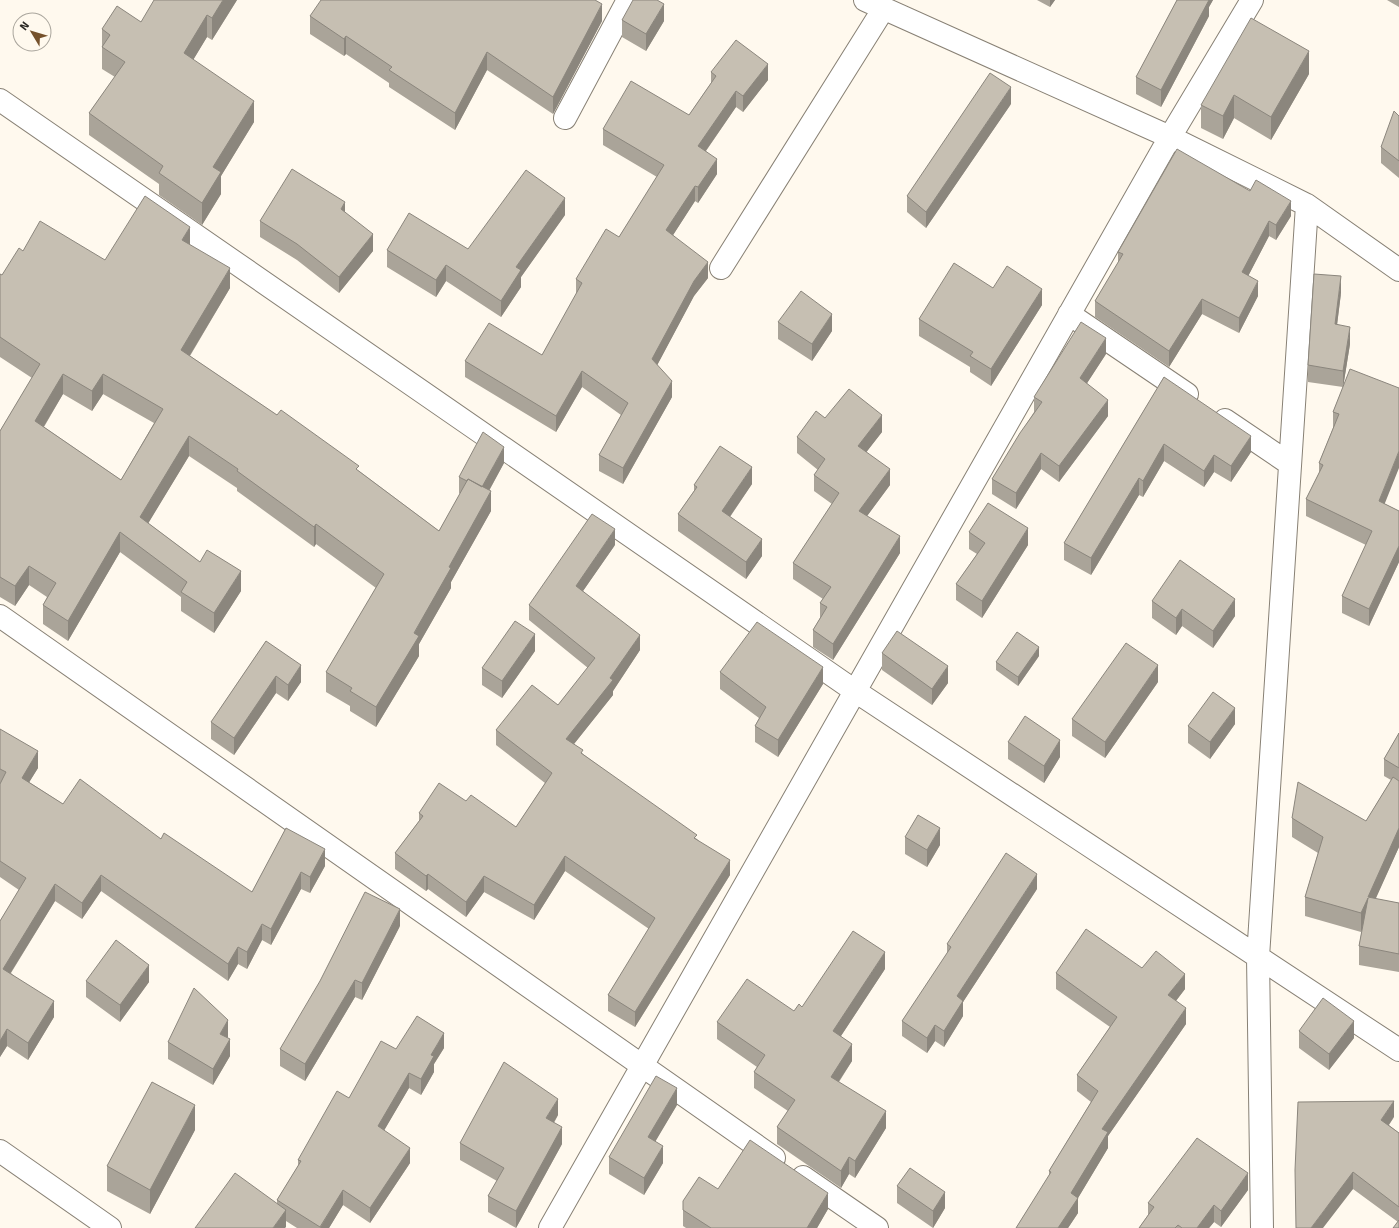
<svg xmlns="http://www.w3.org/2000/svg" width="1399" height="1228" viewBox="0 0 1399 1228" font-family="Signika,sans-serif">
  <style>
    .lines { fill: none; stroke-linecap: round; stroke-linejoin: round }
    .minor-casing { stroke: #888175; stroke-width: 24 }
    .minor { stroke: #fff; stroke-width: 22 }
    .wall { fill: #aaa499; fill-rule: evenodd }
    .shaded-wall { fill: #8b867d }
    .building { fill: #c6bfb2; stroke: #8b867d; fill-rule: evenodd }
  </style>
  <rect width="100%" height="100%" fill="#fff9ee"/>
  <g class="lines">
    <defs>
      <path id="minor" d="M865 0 1170 137 1307 205 1399 270
        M0 100 855 691 1399 1050
        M565 118 628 0
        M721 268 884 8
        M1069 314 1187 394
        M1225 420 1290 464
        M0 616 774 1158
        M0 1151 110 1228
        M803 1177 877 1228
        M550 1228 1170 137 1252 0
        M1262 1228 1258 957 1307 205"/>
    </defs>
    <use href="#minor" class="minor-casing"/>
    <use href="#minor" class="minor"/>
  </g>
  <path class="wall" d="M237 0 212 40 207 37 193 60 254 122 221 176V194L202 225 159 195V184L89 135V113L115 77 102 69V29L141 22Z
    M1037 0H1055L1050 7Z
    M1177 0H1213L1209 7V16L1161 107 1136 94V77Z
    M1387 0H1399V7Z
    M310 16 602 21 553 114 487 70 455 130 389 87V83L346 54 344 56 310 34Z
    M622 20 664 21 646 51 622 37Z
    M711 72 768 80 743 112 736 107 706 151 717 174 698 203 695 201 673 235 708 278 694 296 657 365 672 397 623 484 599 471V455L621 415 582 387 556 432 465 377V361L542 355 576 295V279L619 237 657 177 603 145V129L689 115 711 83Z
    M1309 74 1271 140 1234 118 1223 139 1201 128V105Z
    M1011 104 926 228 907 212V196Z
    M1399 116V178L1381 163V147Z
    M345 212 373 251 339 293 297 260 260 237V221Z
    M565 215 521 277V287L501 317 446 281 436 297 387 267V250L468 249Z
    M1291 216 1276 240 1269 236 1248 276 1258 296 1239 333 1202 314 1169 367 1095 317V301L1118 263V252Z
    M190 245 230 288 190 356 359 471 439 531 460 494 459 493V477L504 463 489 491 491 511 451 582V588L419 644V656L376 727 350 711V706L326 692V672L376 588 316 544 314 547 237 491V488L189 456 148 523 200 562 241 591 214 633 181 611V597L120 552 68 641 43 624V605L47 597 29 585 15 606 0 597V431L32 378 0 357V274L2 275 23 251 105 260ZM63 394 92 411 103 394 154 423 121 480 44 427Z
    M993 288 1042 305 991 386 970 372V367L919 336V319Z
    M1341 293 1337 325 1350 344 1343 387 1385 504 1399 511V562L1369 626 1342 613V596L1366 545 1306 516V499L1319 473V463L1333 428V412L1343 387 1308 382V365Z
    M778 322 832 331 812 361 778 339Z
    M1106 354 1087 383 1108 416 1059 482 1041 469 1016 509 992 494V479L1034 412V397Z
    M1164 377 1251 452 1231 482 1214 472 1204 487 1164 461 1143 497 1139 495 1091 575 1064 560V543Z
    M825 418 882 432 866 452 890 485 867 516 900 553 833 660 813 647V630L820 618V603L823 599 793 579V563L832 504 814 491V475L818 470 797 453V437Z
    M752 484 730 517 762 556 746 579 678 531V514L694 491V485Z
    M969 532 1028 545 982 618 956 600V584L977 554 969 549Z
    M615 545 583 591 640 650 613 691V695L574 744 583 754 697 839 730 875 635 1027 608 1011V995L649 929 565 871 534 920 484 892 466 917 428 889 426 891 395 869V853L419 821V813L466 801 516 827 545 783 496 745V730L558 705 588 668 529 620V605Z
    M1152 601 1235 616 1213 648 1182 626 1176 635 1152 618Z
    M266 641 301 682 288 701 276 693 234 755 211 739V722Z
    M535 651 502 698 482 685V668Z
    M882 653 948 683 932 705 882 670Z
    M1039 656 1018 686 996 670V662Z
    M720 672 823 684 778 757 755 742V726L759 718 720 689Z
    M1158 682 1105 758 1072 736V719Z
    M1235 724 1210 759 1188 743V726Z
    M0 729 38 768 29 782 63 804 161 839 252 892 286 828 325 866 310 893 301 889 271 945 262 940 247 969 238 964 228 981 101 891 82 919 55 901 11 973 54 1017 28 1060 7 1046 0 1057V921L19 890 0 877Z
    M1399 733V847L1375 899 1399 903V972L1359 965V946L1362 929 1361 932 1305 916V897L1318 853 1292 837V818L1366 821 1391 780 1384 776V759Z
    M1008 742 1060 757 1044 783 1008 759Z
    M905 837 940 845 927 867 905 854Z
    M1037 889 963 1002V1016L944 1047 935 1041 927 1053 902 1036V1021L947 954V944Z
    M400 926 362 1000 355 997 305 1081 280 1066V1049Z
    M1142 968 1185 989 1176 1001 1186 1024 1108 1136V1148L1078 1198V1213L1068 1228H1016L1049 1176V1171L1091 1102 1077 1091V1075L1110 1027 1056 989V973Z
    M885 969 841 1036 852 1061 839 1082 886 1128 855 1178 849 1174 841 1188 777 1144V1127L788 1111 754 1088V1072L757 1067 717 1039V1022L794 1011Z
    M86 981 149 982 120 1022 86 997Z
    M1299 1031 1354 1038 1329 1070 1299 1048Z
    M228 1037 227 1038 230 1056 213 1085 168 1059V1042Z
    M444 1048 434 1064V1072L421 1095 409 1088 384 1130 410 1163 370 1223 343 1205 329 1228H297L286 1221V1227L277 1204V1200L298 1166V1160L349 1098 396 1049Z
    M677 1105 655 1141 663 1163 644 1195 609 1174V1157Z
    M558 1115 554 1123 562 1144 516 1228 488 1212V1196L497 1181 460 1160V1143Z
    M1394 1117 1389 1125 1399 1133V1228L1398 1222 1353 1189 1296 1228Z
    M195 1130 150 1214 107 1191V1166Z
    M897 1186 945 1208 933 1228 897 1203Z
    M718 1189 828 1209 817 1228H686L683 1226V1201Z
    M1248 1190 1221 1227 1214 1222 1209 1228H1139L1148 1215V1203Z"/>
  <path class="shaded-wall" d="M223 0H237L212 40V18Z
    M1050 0H1055L1050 7Z
    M1205 0H1213L1209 7V16L1161 107V90Z
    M602 4V21L553 114V97Z
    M664 4V21L646 51V34Z
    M207 15V37L184 75V53Z
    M346 36V54L344 56V39Z
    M1309 51V74L1271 140V117Z
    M487 52V70L455 130V113Z
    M768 64V80L743 112V96Z
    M1011 87V104L926 228V212Z
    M736 91V107L698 162V146Z
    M1234 95V118L1223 139V116Z
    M254 101V122L221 176V194L202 225V203L213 167Z
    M717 159V174L698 203V187Z
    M695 186V201L666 246V230Z
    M565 198V215L521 277V287L501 317V301L516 267Z
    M1291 201V216L1276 240V225Z
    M345 202V219L341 209Z
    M1269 221V236L1242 288V272Z
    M190 227V246L182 240Z
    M373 234V251L339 293V277Z
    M708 262V278L694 296 652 375V359L694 281Z
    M446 265V281L436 297V280Z
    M230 268V288L181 370V350Z
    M1341 276V293L1335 341V324Z
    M1258 281V296L1239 333V318Z
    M1042 289V305L991 386V369Z
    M1202 299V314L1169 367V351Z
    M832 314V331L812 361V344Z
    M1350 327V344L1343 388V371Z
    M1106 338V354L1080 394V378Z
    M582 371V387L556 432V416Z
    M63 374V394L35 441V421Z
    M103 374V394L92 411V391Z
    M672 381V397L623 484V468Z
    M1108 400V416L1059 482V466Z
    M882 415V432L858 463V446Z
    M189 436V456L140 537V517Z
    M1251 436V452L1231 482V466Z
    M1164 444V461L1143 497V481Z
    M504 447V463L481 505V489Z
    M1399 451V468L1379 518V501Z
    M1041 453V469L1016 509V493Z
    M1214 455V472L1204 487V471Z
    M752 467V484L722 528V511Z
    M890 469V485L859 527V511Z
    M1139 478V495L1091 575V558Z
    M491 491V511L451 582V588L419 644V656L376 727V707L449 567Z
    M316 524V544L314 547V527Z
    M1028 528V545L982 618V601Z
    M615 529V545L576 601V586Z
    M120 532V552L68 641V621Z
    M900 536V553L833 660V644Z
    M762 539V556L746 579V562Z
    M1399 546V562L1369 626V609Z
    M29 566V585L15 606V586Z
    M241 571V591L214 633V613Z
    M1235 599V616L1213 648V631Z
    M1182 609V626L1176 635V618Z
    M535 634V651L502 698V681Z
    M640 635V650L613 691V695L566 754V739L610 678Z
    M1039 647V656L1018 686V677Z
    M301 665V682L288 701V685Z
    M1158 665V682L1105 758V742Z
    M948 666V683L932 705V689Z
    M823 667V684L778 757V740Z
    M276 676V693L234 755V738Z
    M1235 708V724L1210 759V742Z
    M1060 740V757L1044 783V766Z
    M38 751V768L22 794V778Z
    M940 828V845L927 867V850Z
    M1399 828V847L1368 916V897Z
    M325 849V866L310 893V877Z
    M565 856V871L534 920V905Z
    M730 860V875L635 1027V1012Z
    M301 872V889L271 945V929Z
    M428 874V889L426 891V876Z
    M1037 874V889L963 1002V1016L944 1047V1031L957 996Z
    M101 875V891L82 919V903Z
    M484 876V892L466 917V902Z
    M55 884V901L3 985V969Z
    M1368 898V916L1361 932V913Z
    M400 909V926L362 1000V983Z
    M262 924V940L247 969V952Z
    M238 947V964L228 981V964Z
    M885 952V969L833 1048V1031Z
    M149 965V982L120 1022V1005Z
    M1185 974V989L1168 1011V995Z
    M355 980V997L305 1081V1064Z
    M54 1001V1017L28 1060V1043Z
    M1186 1008V1024L1108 1136V1148L1078 1198V1213L1068 1228H1058L1071 1193 1102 1129Z
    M228 1020V1037L220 1051V1034Z
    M1354 1021V1038L1329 1070V1054Z
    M935 1025V1041L927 1053V1038Z
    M7 1029V1046L0 1057V1041Z
    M444 1033V1048L434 1064V1072L421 1095V1079L431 1055Z
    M230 1039V1056L213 1085V1069Z
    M852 1044V1061L831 1093V1077Z
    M409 1073V1088L378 1141V1126Z
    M677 1088V1105L648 1154V1137Z
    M558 1099V1115L546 1135V1118Z
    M1394 1101V1117L1381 1136V1120Z
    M195 1105V1130L150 1214V1190Z
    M886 1111V1128L855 1178V1161Z
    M562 1127V1144L516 1228V1211Z
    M663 1146V1163L644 1195V1178Z
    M410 1148V1163L370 1223V1208Z
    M849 1157V1174L841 1188V1171Z
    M1353 1172V1189L1323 1228H1311Z
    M1248 1173V1190L1221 1227V1211Z
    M343 1190V1205L329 1228H320Z
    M945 1192V1208L933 1228V1211Z
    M828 1193V1209L817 1228H807Z
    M1214 1205V1222L1209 1228H1197Z
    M286 1210V1227L285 1228H273Z"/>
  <path class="building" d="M154 0H223L212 18 207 15 184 53 254 101 213 167 221 172 202 203 159 173 163 166 89 113 125 62 102 47 110 35 102 29 117 6 141 22Z
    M321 0H595L602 4 553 97 487 52 455 113 389 70 392 67 346 36 344 39 310 16Z
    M633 0H657L664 4 646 34 622 20Z
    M1177 0H1209L1161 90 1136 77Z
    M1251 18 1309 51 1271 117 1234 95 1223 116 1201 105Z
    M736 40 768 64 743 96 736 91 698 146 717 159 698 187 695 186 666 230 708 262 694 281 652 359 672 381 623 468 599 455 628 403 582 371 556 416 465 361 489 323 542 355 582 283 576 279 606 229 619 237 664 165 603 129 631 81 689 115 716 76 711 72Z
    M990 73 1011 87 926 212 907 196Z
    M1394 111 1399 116V161L1381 147Z
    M1177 149 1250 191 1256 180 1291 201 1276 225 1269 221 1242 272 1258 281 1239 318 1202 299 1169 351 1095 301 1123 254 1118 252Z
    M292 169 345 202 341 209 373 234 339 277 297 244 260 221Z
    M526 170 565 198 516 267 521 270 501 301 446 265 436 280 387 250 409 213 468 249Z
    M145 196 190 227 182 240 230 268 181 350 277 415 281 410 359 466 356 469 439 531 468 479 491 491 449 567 451 568 414 633 419 636 376 707 350 691 352 688 326 672 384 574 316 524 314 527 237 471 238 469 189 436 140 517 200 562 207 550 241 571 214 613 181 592 187 582 120 532 68 621 43 605 56 583 29 566 15 586 0 577V431L40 364 0 337V274L2 275 19 248 23 251 40 221 105 260ZM63 374 92 391 103 374 163 409 121 480 35 421Z
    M954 263 993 288 1007 266 1042 289 991 369 970 356 973 352 919 319Z
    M1314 274 1341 276 1335 324 1350 327 1343 371 1308 365Z
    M801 291 832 314 812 344 778 322Z
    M1081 322 1106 338 1080 378 1108 400 1059 466 1041 453 1016 493 992 479 1020 433 1042 402 1034 397Z
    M1350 369 1399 388V451L1379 501 1399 511V546L1369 609 1342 596 1372 531 1306 499 1323 465 1319 463 1339 414 1333 412Z
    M1164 377 1251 436 1231 466 1214 455 1204 471 1164 444 1143 481 1139 478 1091 558 1064 543Z
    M849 389 882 415 858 446 890 469 859 511 900 536 833 644 813 630 827 607 820 603 831 587 793 563 839 493 814 475 825 459 797 437 816 411 825 418Z
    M483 432 504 447 482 487 468 479 467 481 459 477Z
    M720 446 752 467 722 511 762 539 746 562 678 514 697 487 694 485Z
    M988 503 1028 528 982 601 956 584 985 543 969 532Z
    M592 514 615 529 576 586 640 635 610 678 613 680 566 739 583 750 581 753 697 835 694 838 730 860 635 1012 608 995 655 918 565 856 534 905 484 876 466 902 428 874 426 876 395 853 423 816 419 813 439 783 466 801 471 795 516 827 552 773 496 730 532 685 558 705 595 658 529 605Z
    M1180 560 1235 599 1213 631 1182 609 1176 618 1152 601Z
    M515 621 535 634 502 681 482 668Z
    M757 622 823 667 778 740 755 726 766 707 720 672Z
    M897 631 948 666 932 689 882 653Z
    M1017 632 1039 647 1018 677 996 662Z
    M266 641 301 665 288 685 276 676 234 738 211 722Z
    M1126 643 1158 665 1105 742 1072 719Z
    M1213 692 1235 708 1210 742 1188 726Z
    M1025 716 1060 740 1044 766 1008 742Z
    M0 729 38 751 22 778 63 804 80 779 161 839 164 833 252 892 286 828 325 849 310 877 301 872 271 929 262 924 247 952 238 947 228 964 101 875 82 903 55 884 3 969 54 1001 28 1043 7 1029 0 1041V921L26 878 0 861V784L6 772 0 769Z
    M1399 733V768L1384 759Z
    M1393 777 1399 781V828L1368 897 1399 903V954L1359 946 1368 898 1361 913 1305 897 1323 837 1292 818 1298 782 1366 821Z
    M918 815 940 828 927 850 905 837Z
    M1006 853 1037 874 957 996 963 1001 944 1031 935 1025 927 1038 902 1021 951 947 947 944Z
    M365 892 400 909 362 983 355 980 305 1064 280 1049 320 981Z
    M1086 929 1142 968 1156 951 1185 974 1168 995 1186 1008 1102 1129 1108 1132 1071 1193 1078 1198 1058 1228H1016L1051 1172 1049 1171 1098 1091 1077 1075 1117 1017 1056 973Z
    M853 931 885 952 833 1031 852 1044 831 1077 886 1111 855 1161 849 1157 841 1171 777 1127 795 1100 754 1072 765 1055 717 1022 747 979 794 1011 799 1004 802 1007Z
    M116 940 149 965 120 1005 86 981Z
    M194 988 228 1020 220 1034 230 1039 213 1069 168 1042Z
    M1323 998 1354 1021 1329 1054 1299 1031Z
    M417 1016 444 1033 431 1055 434 1056 421 1079 409 1073 378 1126 410 1148 370 1208 343 1190 320 1227 277 1200 301 1161 298 1160 337 1091 349 1098 381 1041 396 1049Z
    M504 1062 558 1099 546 1118 562 1127 516 1211 488 1196 504 1168 460 1143Z
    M656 1076 677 1088 648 1137 663 1146 644 1178 609 1157Z
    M152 1082 195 1105 150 1190 107 1166Z
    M1394 1101 1381 1120 1399 1133V1207L1353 1172 1311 1228H1296L1295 1170 1298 1102Z
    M1197 1138 1248 1173 1221 1211 1214 1205 1197 1228H1182L1178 1225 1175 1228H1139L1154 1207 1148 1203Z
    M750 1140 828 1193 807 1228H711L683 1210V1201L699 1177 718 1189Z
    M910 1168 945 1192 933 1211 897 1186Z
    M235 1173 286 1210 273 1228H195Z
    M1399 1220V1228H1393Z"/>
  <g transform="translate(32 32) rotate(308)"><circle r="19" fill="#fff9ee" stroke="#aaa69d"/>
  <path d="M0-3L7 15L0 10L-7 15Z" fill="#75512b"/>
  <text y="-6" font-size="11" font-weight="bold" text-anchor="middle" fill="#2b2924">N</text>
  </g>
</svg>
